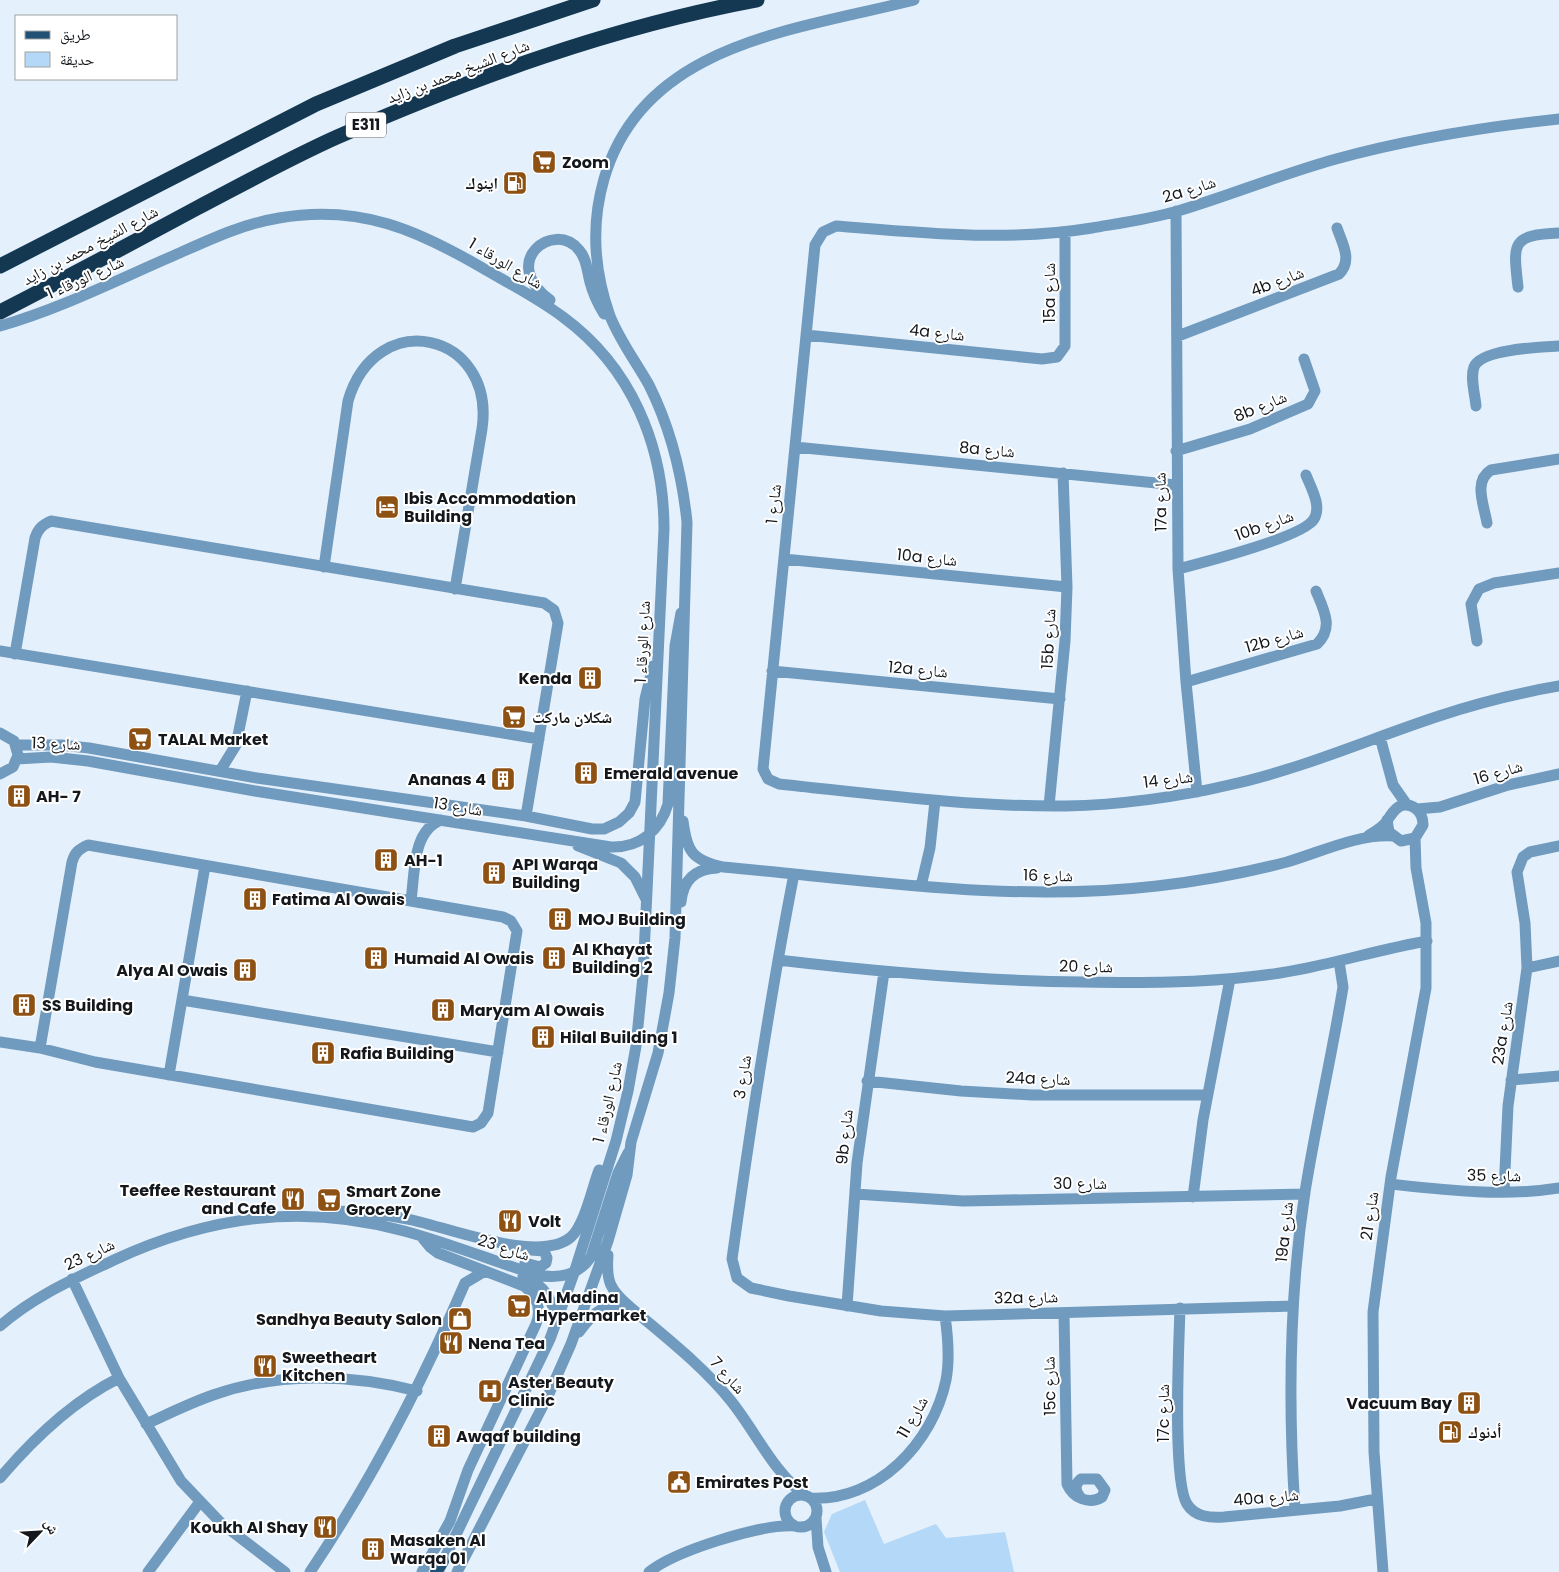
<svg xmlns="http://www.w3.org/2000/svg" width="1559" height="1572" viewBox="0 0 1559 1572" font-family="Poppins,'Noto Naskh Arabic',sans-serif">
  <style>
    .green { fill: #b3d8f8 }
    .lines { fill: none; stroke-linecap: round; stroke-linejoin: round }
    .minor { stroke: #709abe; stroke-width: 11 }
    .major { stroke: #215175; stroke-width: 12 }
    .highway { stroke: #143852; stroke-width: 15 }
    .labels { text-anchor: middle; stroke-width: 4; stroke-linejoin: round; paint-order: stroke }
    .shield { fill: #fff; stroke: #5a5d60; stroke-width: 1 }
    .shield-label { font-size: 15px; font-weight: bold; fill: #14181c }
    .street-label { font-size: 16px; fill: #14181c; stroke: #fff }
    .poi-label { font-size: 16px; font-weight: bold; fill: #14181c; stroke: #fff; text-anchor: start }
  </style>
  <rect width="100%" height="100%" fill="#e4f0fb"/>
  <path class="green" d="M865 1500 884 1544 936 1524 946 1538 1005 1532 1014 1572H840L824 1532 832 1514Z"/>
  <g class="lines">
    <path class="minor" d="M1559 119C1484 127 1409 139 1336 159 1282 174 1231 195 1178 211 1150 219 1121 223 1092 228 1006 242 922 233 836 226L823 232 815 245 763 769 768 779 779 784C874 794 970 807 1066 806 1118 805 1179 797 1229 785 1302 769 1369 739 1439 716 1478 703 1518 693 1559 686
      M1176 211 1178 569 1186 682 1197 792
      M1518 287C1513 243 1511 235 1559 233
      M550 300C498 262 554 219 579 250 587 259 587 271 590 282 593 294 598 304 604 314
      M0 326C60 309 117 280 175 255 209 240 242 224 279 218 360 204 418 230 486 270 512 285 539 299 563 317 631 367 664 445 664 529L643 976 636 1046 628 1091 616 1141 574 1273 550 1339 439 1570
      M806 335 1042 359 1057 357 1065 346V232
      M1178 336 1339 274C1353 260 1342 243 1337 228
      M1476 406C1475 394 1470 378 1474 367 1481 349 1541 347 1559 346
      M795 447 1176 485
      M1176 451 1250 429 1308 404 1315 391 1304 359
      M1487 523C1484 505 1473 481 1491 470L1559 459
      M784 559 1067 587
      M324 567 348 401C376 305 496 332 482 429L455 589
      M1178 569C1201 563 1304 537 1314 519 1322 506 1311 488 1306 475
      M1477 641 1471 604 1479 589 1494 583 1559 573
      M0 651 539 739
      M15 654 35 538C38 529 42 525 51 521L544 603 554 610 558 623 526 816
      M772 671 1060 699
      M1186 682 1317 644C1334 628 1324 610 1316 591
      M0 733 14 741 18 755 13 767 0 774
      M1380 737 1393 785 1407 805
      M16 745H61L89 748 257 778 526 816 592 829H604L619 822 629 813 635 802 645 699 653 666
      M17 759 51 757 88 761 255 791 611 847C639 848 660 831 668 804L675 646 681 613
      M220 771 236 745 247 691
      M1049 806 1065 641 1067 587 1063 473
      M1417 809 1440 807 1508 785 1559 774
      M683 821C687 852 692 860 723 867 868 880 1012 903 1157 886 1201 881 1245 873 1287 862 1321 852 1357 834 1393 836
      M1368 836C1374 832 1383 827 1387 821 1393 811 1401 799 1415 808 1421 812 1423 818 1423 825L1415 838 1401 841 1389 832 1387 820
      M578 846 621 863 635 877 646 899
      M794 874C769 1001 750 1130 732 1259L737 1278 751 1288 789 1296 881 1311 945 1316 1293 1306
      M921 886 930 848 935 801
      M411 900C415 873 412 831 441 820
      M681 902C683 880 695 869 717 868
      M778 960C880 972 981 981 1083 982 1141 983 1199 983 1257 976 1315 970 1370 951 1427 941
      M1527 968 1559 961
      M182 1000 498 1052
      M0 1042 40 1048 95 1062 473 1127 481 1123 488 1113 517 931 511 921 503 917 88 845C79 849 75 852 72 862L40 1048
      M169 1075 205 866
      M1511 1080 1559 1076
      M867 1081 961 1091 1032 1095H1207
      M1390 1184C1445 1190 1504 1197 1559 1188
      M1504 1192 1508 1106 1527 968 1525 923 1517 872 1523 857 1530 852 1559 846
      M855 1194 963 1201 1305 1194
      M1193 1197 1203 1120 1230 979
      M328 1211C356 1211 385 1214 412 1220 449 1228 540 1264 571 1237 585 1224 592 1188 599 1170
      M421 1236 430 1247 438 1253 524 1286C537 1296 542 1309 536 1324L468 1470 450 1521 422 1572
      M608 1255C606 1282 610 1290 630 1307 665 1337 702 1365 731 1401 756 1432 773 1472 806 1496
      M525 1263 540 1267 546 1263 547 1258 544 1251 531 1250
      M523 1276C545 1286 551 1297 557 1320
      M72 1279 119 1378 181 1481 221 1523 285 1572
      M847 1306 857 1163 884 972
      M1180 1308C1179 1343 1172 1480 1187 1504 1195 1517 1210 1518 1224 1517L1340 1506 1376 1499
      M1064 1313 1067 1484C1073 1498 1089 1505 1102 1497L1105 1490 1097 1479H1081C1074 1485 1075 1491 1081 1498
      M0 1326C34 1296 74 1279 114 1260 209 1216 302 1203 404 1231 449 1243 493 1261 537 1275 559 1279 578 1276 591 1257L618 1173 628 1153
      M579 1332C595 1310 603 1303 632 1309
      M146 1424C168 1414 190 1403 213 1395 278 1372 351 1374 417 1391
      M0 1478C33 1439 73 1401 119 1378
      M785 1511a16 16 0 1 1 32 0a16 16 0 1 1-32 0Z
      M810 1498C877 1502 933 1443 946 1380 950 1359 948 1337 945 1316
      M1295 1510C1288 1404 1289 1297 1305 1192 1316 1123 1332 1055 1343 987L1339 961
      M816 1518 818 1547 826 1572
      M148 1572 199 1503
      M310 1572C372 1480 421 1385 465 1283L485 1271
      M457 1572 548 1396 571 1344 608 1241 627 1175 631 1142 658 1053 669 993 675 938 687 522C682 474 671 429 649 385 636 362 620 341 610 316 594 271 591 224 604 179 643 42 799 30 914 0
      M649 1572C675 1551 760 1524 795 1526
      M1383 1572 1374 1452 1373 1312 1391 1177 1426 988V923L1416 868 1415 838"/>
    <path class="major" d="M436 1572 443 1561"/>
    <path class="highway" d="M0 266 316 104 455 46 593 0
      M0 312C66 278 132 243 197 208 243 184 290 158 337 137 472 78 612 27 757 0"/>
  </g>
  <defs>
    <symbol id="supermarket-square" viewBox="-11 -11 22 22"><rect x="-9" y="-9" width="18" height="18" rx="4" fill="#8e5114" stroke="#fff"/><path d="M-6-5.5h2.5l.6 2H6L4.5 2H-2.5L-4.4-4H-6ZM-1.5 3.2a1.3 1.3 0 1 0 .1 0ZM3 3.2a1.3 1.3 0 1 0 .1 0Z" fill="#fff"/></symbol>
    <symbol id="fuel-square" viewBox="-11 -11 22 22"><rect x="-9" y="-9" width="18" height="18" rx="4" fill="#8e5114" stroke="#fff"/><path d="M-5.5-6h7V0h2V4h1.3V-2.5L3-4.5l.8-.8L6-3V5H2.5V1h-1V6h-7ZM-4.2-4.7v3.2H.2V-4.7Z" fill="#fff"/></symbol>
    <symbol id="hotel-square" viewBox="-11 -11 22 22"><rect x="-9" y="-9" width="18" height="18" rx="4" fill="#8e5114" stroke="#fff"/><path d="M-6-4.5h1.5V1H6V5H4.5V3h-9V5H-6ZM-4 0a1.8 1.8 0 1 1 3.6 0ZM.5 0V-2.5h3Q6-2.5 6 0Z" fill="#fff"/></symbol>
    <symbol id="building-square" viewBox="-11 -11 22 22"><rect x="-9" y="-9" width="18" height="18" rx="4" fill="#8e5114" stroke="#fff"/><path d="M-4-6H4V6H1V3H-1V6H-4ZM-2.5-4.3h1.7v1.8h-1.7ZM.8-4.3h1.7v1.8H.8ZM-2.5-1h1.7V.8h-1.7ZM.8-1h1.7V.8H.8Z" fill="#fff"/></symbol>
    <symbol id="restaurant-square" viewBox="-11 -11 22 22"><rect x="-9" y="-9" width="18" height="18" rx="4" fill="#8e5114" stroke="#fff"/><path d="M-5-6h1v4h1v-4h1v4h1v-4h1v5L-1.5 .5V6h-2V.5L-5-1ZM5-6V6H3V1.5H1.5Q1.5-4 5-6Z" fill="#fff"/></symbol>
    <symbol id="shop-square" viewBox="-11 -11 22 22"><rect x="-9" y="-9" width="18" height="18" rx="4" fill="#8e5114" stroke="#fff"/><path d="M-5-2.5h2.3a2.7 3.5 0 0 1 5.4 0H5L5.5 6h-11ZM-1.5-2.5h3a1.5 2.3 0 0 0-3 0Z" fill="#fff"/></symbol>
    <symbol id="hospital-square" viewBox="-11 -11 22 22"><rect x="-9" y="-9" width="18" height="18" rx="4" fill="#8e5114" stroke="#fff"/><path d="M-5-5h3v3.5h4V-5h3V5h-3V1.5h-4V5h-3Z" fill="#fff"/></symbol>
    <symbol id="civic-square" viewBox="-11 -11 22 22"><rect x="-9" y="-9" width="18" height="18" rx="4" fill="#8e5114" stroke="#fff"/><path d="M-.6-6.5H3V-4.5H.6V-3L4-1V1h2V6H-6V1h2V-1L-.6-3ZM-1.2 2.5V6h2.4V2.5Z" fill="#fff"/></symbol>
  </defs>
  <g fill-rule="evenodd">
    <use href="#supermarket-square" x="530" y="148" width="28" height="28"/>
    <use href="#fuel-square" x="501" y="169" width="28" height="28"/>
    <use href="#hotel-square" x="373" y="493" width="28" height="28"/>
    <use href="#building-square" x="576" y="664" width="28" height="28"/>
    <use href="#supermarket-square" x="500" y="703" width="28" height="28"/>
    <use href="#supermarket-square" x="126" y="725" width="28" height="28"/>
    <use href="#building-square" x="572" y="759" width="28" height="28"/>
    <use href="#building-square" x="489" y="765" width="28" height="28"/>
    <use href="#building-square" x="5" y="782" width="28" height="28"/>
    <use href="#building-square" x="372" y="846" width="28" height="28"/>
    <use href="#building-square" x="480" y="859" width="28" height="28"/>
    <use href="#building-square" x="241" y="885" width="28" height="28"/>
    <use href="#building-square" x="546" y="905" width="28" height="28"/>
    <use href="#building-square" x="362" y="944" width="28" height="28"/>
    <use href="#building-square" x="540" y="944" width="28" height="28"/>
    <use href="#building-square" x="231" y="956" width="28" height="28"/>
    <use href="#building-square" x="10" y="991" width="28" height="28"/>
    <use href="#building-square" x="429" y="996" width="28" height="28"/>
    <use href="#building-square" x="529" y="1023" width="28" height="28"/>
    <use href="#building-square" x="309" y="1039" width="28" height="28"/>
    <use href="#restaurant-square" x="279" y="1185" width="28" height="28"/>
    <use href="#supermarket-square" x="315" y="1186" width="28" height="28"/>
    <use href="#restaurant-square" x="496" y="1207" width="28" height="28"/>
    <use href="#supermarket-square" x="505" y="1292" width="28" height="28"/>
    <use href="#shop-square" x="446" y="1305" width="28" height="28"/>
    <use href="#restaurant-square" x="437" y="1329" width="28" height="28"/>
    <use href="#restaurant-square" x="251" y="1352" width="28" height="28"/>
    <use href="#hospital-square" x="476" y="1377" width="28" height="28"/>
    <use href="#building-square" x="1455" y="1389" width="28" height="28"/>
    <use href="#fuel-square" x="1436" y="1418" width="28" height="28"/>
    <use href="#building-square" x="425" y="1422" width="28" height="28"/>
    <use href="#civic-square" x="665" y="1468" width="28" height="28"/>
    <use href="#restaurant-square" x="311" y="1513" width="28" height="28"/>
    <use href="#building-square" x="359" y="1535" width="28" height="28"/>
  </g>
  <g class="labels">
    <rect class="shield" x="346" y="112.5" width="40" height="25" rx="4"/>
    <g class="shield-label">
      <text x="366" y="130">E311</text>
    </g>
    <g class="street-label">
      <text transform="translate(458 71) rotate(-21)" y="6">شارع الشيخ محمد بن زايد</text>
      <text transform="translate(1189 189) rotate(-17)" y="6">2a شارع</text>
      <text transform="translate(90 245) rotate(-28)" y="6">شارع الشيخ محمد بن زايد</text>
      <text transform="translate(506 263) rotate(31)" y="6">شارع الورقاء 1</text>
      <text transform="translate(85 277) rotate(-24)" y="6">شارع الورقاء 1</text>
      <text transform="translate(1277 281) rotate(-21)" y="6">4b شارع</text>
      <text transform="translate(1049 293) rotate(-90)" y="6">15a شارع</text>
      <text transform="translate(937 332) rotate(6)" y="6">4a شارع</text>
      <text transform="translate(1260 406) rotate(-22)" y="6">8b شارع</text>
      <text transform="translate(987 449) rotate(5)" y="6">8a شارع</text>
      <text transform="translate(1160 502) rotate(-91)" y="6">17a شارع</text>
      <text transform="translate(773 504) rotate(-84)" y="6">شارع 1</text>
      <text transform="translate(1264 525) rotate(-20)" y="6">10b شارع</text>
      <text transform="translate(927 557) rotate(6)" y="6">10a شارع</text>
      <text transform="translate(1048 639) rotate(-87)" y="6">15b شارع</text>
      <text transform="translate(1274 639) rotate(-16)" y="6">12b شارع</text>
      <text transform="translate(642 642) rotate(-87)" y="6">شارع الورقاء 1</text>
      <text transform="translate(918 669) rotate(5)" y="6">12a شارع</text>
      <text transform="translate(56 743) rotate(2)" y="6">شارع 13</text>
      <text transform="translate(1498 772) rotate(-16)" y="6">شارع 16</text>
      <text transform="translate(1168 779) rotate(-7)" y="6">شارع 14</text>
      <text transform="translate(458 806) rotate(9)" y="6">شارع 13</text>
      <text transform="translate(1048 875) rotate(1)" y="6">شارع 16</text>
      <text transform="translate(1086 966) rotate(1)" y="6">شارع 20</text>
      <text transform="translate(1502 1033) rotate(-81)" y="6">23a شارع</text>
      <text transform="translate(742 1077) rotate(-81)" y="6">شارع 3</text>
      <text transform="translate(1038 1078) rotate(2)" y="6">24a شارع</text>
      <text transform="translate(607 1102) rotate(-77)" y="6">شارع الورقاء 1</text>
      <text transform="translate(844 1137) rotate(-84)" y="6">9b شارع</text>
      <text transform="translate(1494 1175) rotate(1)" y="6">شارع 35</text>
      <text x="1080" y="1189">شارع 30</text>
      <text transform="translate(1369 1216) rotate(-82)" y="6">شارع 21</text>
      <text transform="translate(1284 1232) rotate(-84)" y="6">19a شارع</text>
      <text transform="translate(504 1247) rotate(18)" y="6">شارع 23</text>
      <text transform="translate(89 1254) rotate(-25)" y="6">شارع 23</text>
      <text transform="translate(1026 1297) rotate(-1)" y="6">32a شارع</text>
      <text transform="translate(728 1375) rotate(48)" y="6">شارع 7</text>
      <text transform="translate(1049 1386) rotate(-91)" y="6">15c شارع</text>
      <text transform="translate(1163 1413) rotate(-90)" y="6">17c شارع</text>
      <text transform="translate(912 1417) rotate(-60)" y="6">شارع 11</text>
      <text transform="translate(1266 1497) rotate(-5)" y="6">40a شارع</text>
    </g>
    <g class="poi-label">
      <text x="562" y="168">Zoom</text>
      <text x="498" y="189" text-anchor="end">اينوك</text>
      <text x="404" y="504">Ibis Accommodation<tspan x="404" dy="18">Building</tspan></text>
      <text x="572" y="684" text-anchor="end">Kenda</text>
      <text x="532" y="723">شكلان ماركت</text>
      <text x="158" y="745">TALAL Market</text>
      <text x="604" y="779">Emerald avenue</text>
      <text x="486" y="785" text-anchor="end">Ananas 4</text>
      <text x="36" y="802">AH- 7</text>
      <text x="404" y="866">AH-1</text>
      <text x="512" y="870">API Warqa<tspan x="512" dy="18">Building</tspan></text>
      <text x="272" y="905">Fatima Al Owais</text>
      <text x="578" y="925">MOJ Building</text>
      <text x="572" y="955">Al Khayat<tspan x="572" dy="18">Building 2</tspan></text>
      <text x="394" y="964">Humaid Al Owais</text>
      <text x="228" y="976" text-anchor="end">Alya Al Owais</text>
      <text x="42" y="1011">SS Building</text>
      <text x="460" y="1016">Maryam Al Owais</text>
      <text x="560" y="1043">Hilal Building 1</text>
      <text x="340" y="1059">Rafia Building</text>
      <text x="276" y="1196" text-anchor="end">Teeffee Restaurant<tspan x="276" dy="18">and Cafe</tspan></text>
      <text x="346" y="1197">Smart Zone<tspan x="346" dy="18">Grocery</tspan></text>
      <text x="528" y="1227">Volt</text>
      <text x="536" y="1303">Al Madina<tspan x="536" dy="18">Hypermarket</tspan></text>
      <text x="442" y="1325" text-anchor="end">Sandhya Beauty Salon</text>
      <text x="468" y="1349">Nena Tea</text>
      <text x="282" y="1363">Sweetheart<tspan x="282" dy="18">Kitchen</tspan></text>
      <text x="508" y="1388">Aster Beauty<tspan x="508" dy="18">Clinic</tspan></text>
      <text x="1452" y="1409" text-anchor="end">Vacuum Bay</text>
      <text x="1468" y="1438">أدنوك</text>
      <text x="456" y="1442">Awqaf building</text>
      <text x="696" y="1488">Emirates Post</text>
      <text x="308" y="1533" text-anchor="end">Koukh Al Shay</text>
      <text x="390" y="1546">Masaken Al<tspan x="390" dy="18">Warqa 01</tspan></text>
    </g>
  </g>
  <rect x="15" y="15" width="162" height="65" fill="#ffffff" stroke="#a1a3a4"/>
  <rect x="25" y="31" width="25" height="8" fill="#215175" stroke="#a1a3a4"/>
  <text x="60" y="40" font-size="15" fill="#14181c">طريق</text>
  <rect x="25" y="52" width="25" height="15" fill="#b3d8f8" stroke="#a1a3a4"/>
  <text x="60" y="65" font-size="15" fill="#14181c">حديقة</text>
  <g transform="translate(40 1532) rotate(65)" stroke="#ffffff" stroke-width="4" paint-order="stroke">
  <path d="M0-4L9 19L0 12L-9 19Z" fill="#14181c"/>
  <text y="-8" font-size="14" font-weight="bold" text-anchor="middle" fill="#14181c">ش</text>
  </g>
</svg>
